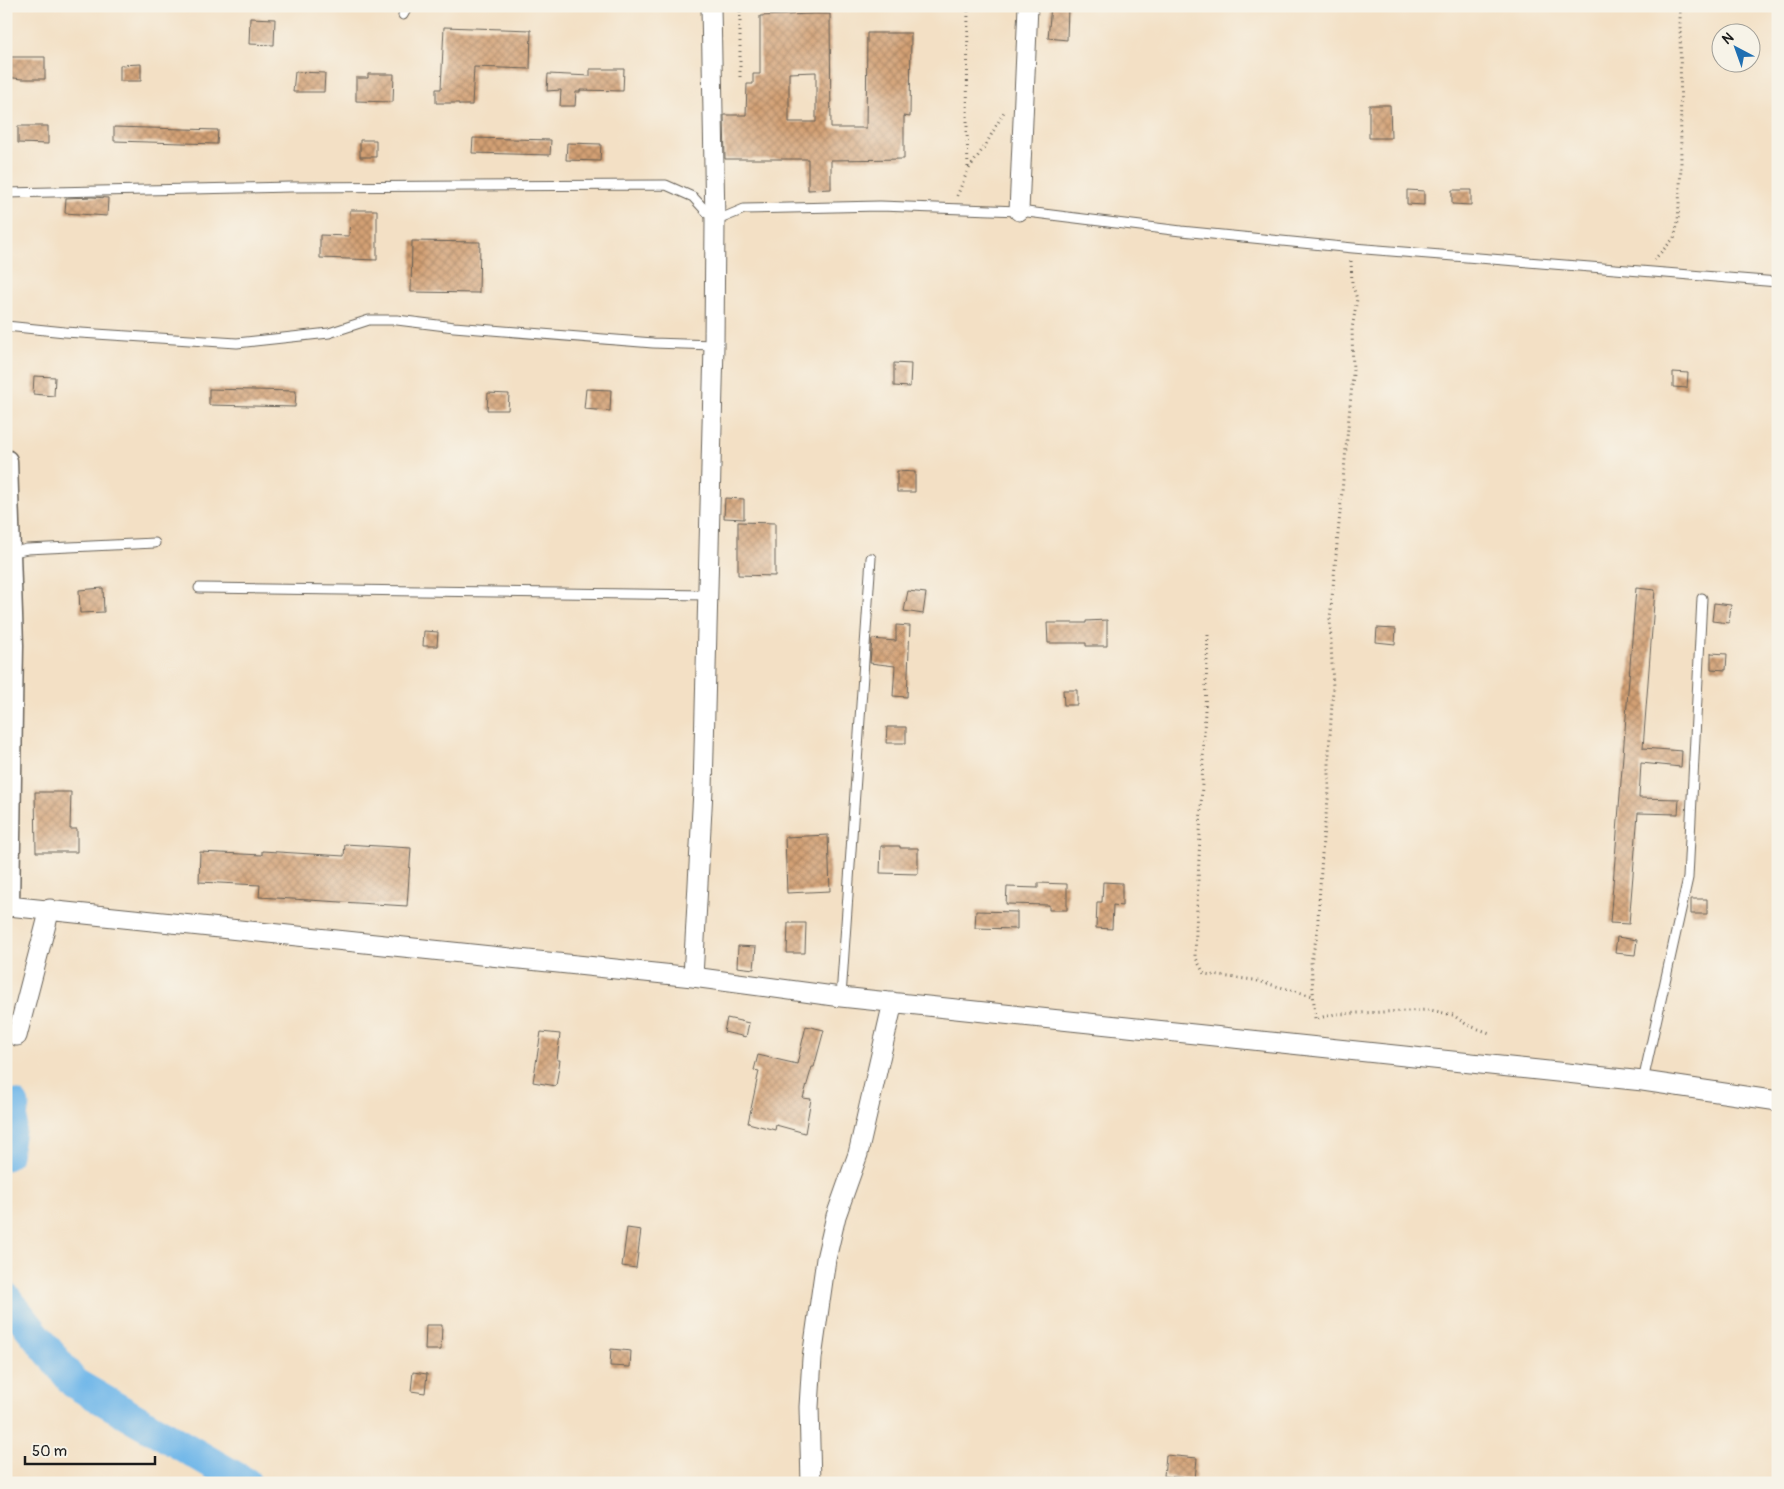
<svg xmlns="http://www.w3.org/2000/svg" width="1784" height="1489" viewBox="0 0 1784 1489" font-family="Pangolin,sans-serif">
  <style>
    .lines { fill: none; stroke-linecap: round; stroke-linejoin: round }
    .river { stroke: #72b8e9; stroke-width: 31 }
    .building { fill: url(#building-cross-hatch); fill-rule: evenodd }
    .service-casing { stroke: #676157; stroke-width: 11 }
    .minor-casing { stroke: #676157; stroke-width: 21 }
    .tertiary-casing { stroke: #676157; stroke-width: 25 }
    .path { stroke: #676157; stroke-width: 3; stroke-dasharray: 1 4; stroke-linecap: butt }
    .service { stroke: #fff; stroke-width: 9 }
    .minor { stroke: #fff; stroke-width: 19 }
    .tertiary { stroke: #fff; stroke-width: 22 }
  </style>
  <defs>
    <pattern id="building-cross-hatch" width="8" height="8" patternUnits="userSpaceOnUse" patternTransform="scale(1.25)"><rect width="8" height="8" fill="#d3a074"/><path d="M0 0l8 8M0 8l8-8" fill="none" stroke="#aa825e"/></pattern>
  </defs>
  <rect width="100%" height="100%" fill="#f7f3e8"/>
  <filter id="ink" filterUnits="userSpaceOnUse"><feTurbulence type="fractalNoise" baseFrequency=".02" numOctaves="2"/><feDisplacementMap in="SourceGraphic" scale="10" xChannelSelector="R" yChannelSelector="G"/><feConvolveMatrix kernelMatrix="1 2 1 2 8 2 1 2 1" color-interpolation-filters="sRGB"/></filter>
  <filter id="wash" filterUnits="userSpaceOnUse"><feTurbulence type="fractalNoise" baseFrequency=".0096" numOctaves="4" result="noise"/><feDisplacementMap in="SourceGraphic" scale="20" xChannelSelector="R" yChannelSelector="G"/><feGaussianBlur stdDeviation="1.12" result="paint"/><feColorMatrix in="noise" values="0 0 0 0 0 0 0 0 0 0 0 0 0 0 0 0 0 1.4 0 .05"/><feComposite in="paint" operator="in"/></filter>
  <g filter="url(#wash)">
    <rect width="100%" height="100%" fill="#f3e0c5"/>
    <g class="lines">
      <path class="river" d="M6 1155 14 1105
        M6 1298 74 1383 246 1483"/>
    </g>
    <g id="blocks">
      <path class="building" d="M1051 6H1068L1067 40 1048 38Z
        M812 14H830L831 128H866L867 33H911L910 117 904 116V159L831 160V189L808 190V159H725L724 115H746L747 84H753V74H760V16ZM816 72V122H789V73Z
        M250 18 275 19 274 45 249 44Z
        M444 27 531 30 530 69 474 67 472 105H459V103H436V89H441Z
        M6 57H45V79H22L6 77Z
        M141 64V81H120V65Z
        M590 69H624L623 91 580 90V92H576L575 106H560L561 90 547 91 548 74 590 76Z
        M295 72 325 73 324 92H293Z
        M368 74H394L393 102 356 101V78H368Z
        M1369 105H1390L1391 138H1369Z
        M18 126H48V144L18 143Z
        M114 127 218 130 217 144 114 141Z
        M473 138 551 140 550 155 472 153Z
        M360 140H376V157H360Z
        M567 143 601 144 600 161 566 160Z
        M1407 190 1424 191V205L1407 204Z
        M1452 190H1471V205L1452 204Z
        M92 197 108 198 107 216 65 213 66 198Z
        M350 210H377V260L320 258V235L349 236Z
        M412 241 480 242 479 293 411 292Z
        M894 363 911 364 910 387 894 386Z
        M1673 372 1688 373 1687 388 1673 387Z
        M34 376 55 377 54 396 33 394Z
        M209 389 296 391 295 407 209 405Z
        M586 389 611 390 610 411 584 409Z
        M488 393 509 394 508 410H487Z
        M897 471 915 472V492H897Z
        M725 498 744 499V519L724 518Z
        M738 522 775 523V576L738 575Z
        M103 588 104 612 80 613 79 590Z
        M1636 588 1655 590 1643 748 1682 751 1681 767 1641 763 1639 798 1679 799 1678 814 1638 813 1629 924 1610 923Z
        M908 591 926 593 923 614 904 611Z
        M1714 603 1731 605 1729 623 1712 621Z
        M1107 620V646H1086V643H1048L1047 623H1086V621Z
        M896 625 910 626 907 697 893 696 895 666 870 663 872 639 896 641Z
        M1377 628 1396 629 1395 644 1376 642Z
        M424 631 438 632 437 646H423Z
        M1711 653 1727 654 1726 670 1711 669Z
        M1063 690H1077V705H1064Z
        M887 727H906V743H886Z
        M35 792H71L70 829H77V852H36Z
        M828 835 830 891 787 893 785 837Z
        M345 844 411 848 407 906 259 897 260 885 199 882 200 852 262 855V851L344 856Z
        M881 846H900V848H918V874L880 873Z
        M1103 882 1122 883V906L1113 905 1112 929 1096 928 1097 902H1102Z
        M1038 883 1067 884V910H1049V905L1006 904 1007 887 1038 888Z
        M1691 899H1707V914H1691Z
        M976 911 1017 912V929L975 928Z
        M788 923H806L805 953H787Z
        M1617 937 1637 940 1635 955 1615 953Z
        M738 946 756 947 754 969 737 967Z
        M727 1018 749 1023 746 1037 724 1032Z
        M806 1026 824 1030 814 1067H812L803 1098 811 1099 805 1133 776 1125 775 1130 748 1123 759 1071 754 1070 758 1055 797 1064Z
        M541 1032 560 1034 557 1060H560L556 1086 533 1082Z
        M627 1228 641 1230 636 1268 622 1266Z
        M426 1325H442L441 1350H425Z
        M611 1349 631 1351 630 1367 610 1366Z
        M413 1372 427 1374 425 1393 411 1391Z
        M1166 1455 1197 1458 1195 1479 1164 1476Z"/>
    </g>
  </g>
  <g filter="url(#ink)">
    <use href="#blocks" fill-opacity="0" stroke="#676157" stroke-width="1"/>
    <g class="lines">
      <defs>
        <path id="service" d="M403 15 408 6
          M6 193 290 187 666 185 693 197 715 221 744 209 880 206 1019 211 1181 231 1353 248 1778 282
          M6 326 65 332 237 343 329 333 369 320H397L454 327 653 343 714 345
          M10 553 27 549 155 543
          M199 588 708 595
          M841 997 871 558
          M1643 1081 1688 878 1702 598"/>
        <path id="minor" d="M1019 211 1028 6
          M8 906 693 977 841 997 1643 1081 1778 1101
          M693 977 703 790 714 345 715 221 711 6
          M17 1036 50 909
          M811 1483 809 1407 812 1358 826 1259 836 1216 858 1154 893 1002"/>
        <path id="tertiary" d="M6 461 12 645 8 906H6"/>
      </defs>
      <use href="#service" class="service-casing"/>
      <use href="#minor" class="minor-casing"/>
      <use href="#tertiary" class="tertiary-casing"/>
      <path class="path" d="M740 6V80
        M968 6 967 129 968 170
        M957 196 968 170 985 146 1005 110
        M1654 260 1674 238 1678 222 1681 167 1680 6
        M1351 261 1352 283 1357 299 1352 329 1353 374 1330 619 1333 688 1329 751V792L1323 838 1317 935 1311 962 1315 1019 1335 1014 1430 1010 1453 1015 1467 1025 1490 1033
        M1208 635 1195 956 1204 974 1254 980 1313 996"/>
      <use href="#service" class="service"/>
      <use href="#minor" class="minor"/>
      <use href="#tertiary" class="tertiary"/>
    </g>
  </g>
  <rect width="1784" height="1489" fill="none" stroke="#f7f3e8" stroke-width="25"/>
  <g transform="translate(1736 48) rotate(319)"><circle r="24" fill="#f7f3e8" stroke="#9f9d96"/>
  <path d="M0-4L9 19L0 12L-9 19Z" fill="#1f6fb2"/>
  <text y="-8" font-size="14" font-weight="bold" text-anchor="middle" fill="#1c1c1c">N</text>
  </g>
  <path d="M25 1456v8h130v-8" fill="none" stroke="#1c1c1c" stroke-width="2.5"/>
  <text x="32" y="1456" font-size="15" fill="#1c1c1c" stroke="#f7f3e8" stroke-width="4" paint-order="stroke">50 m</text>
</svg>
